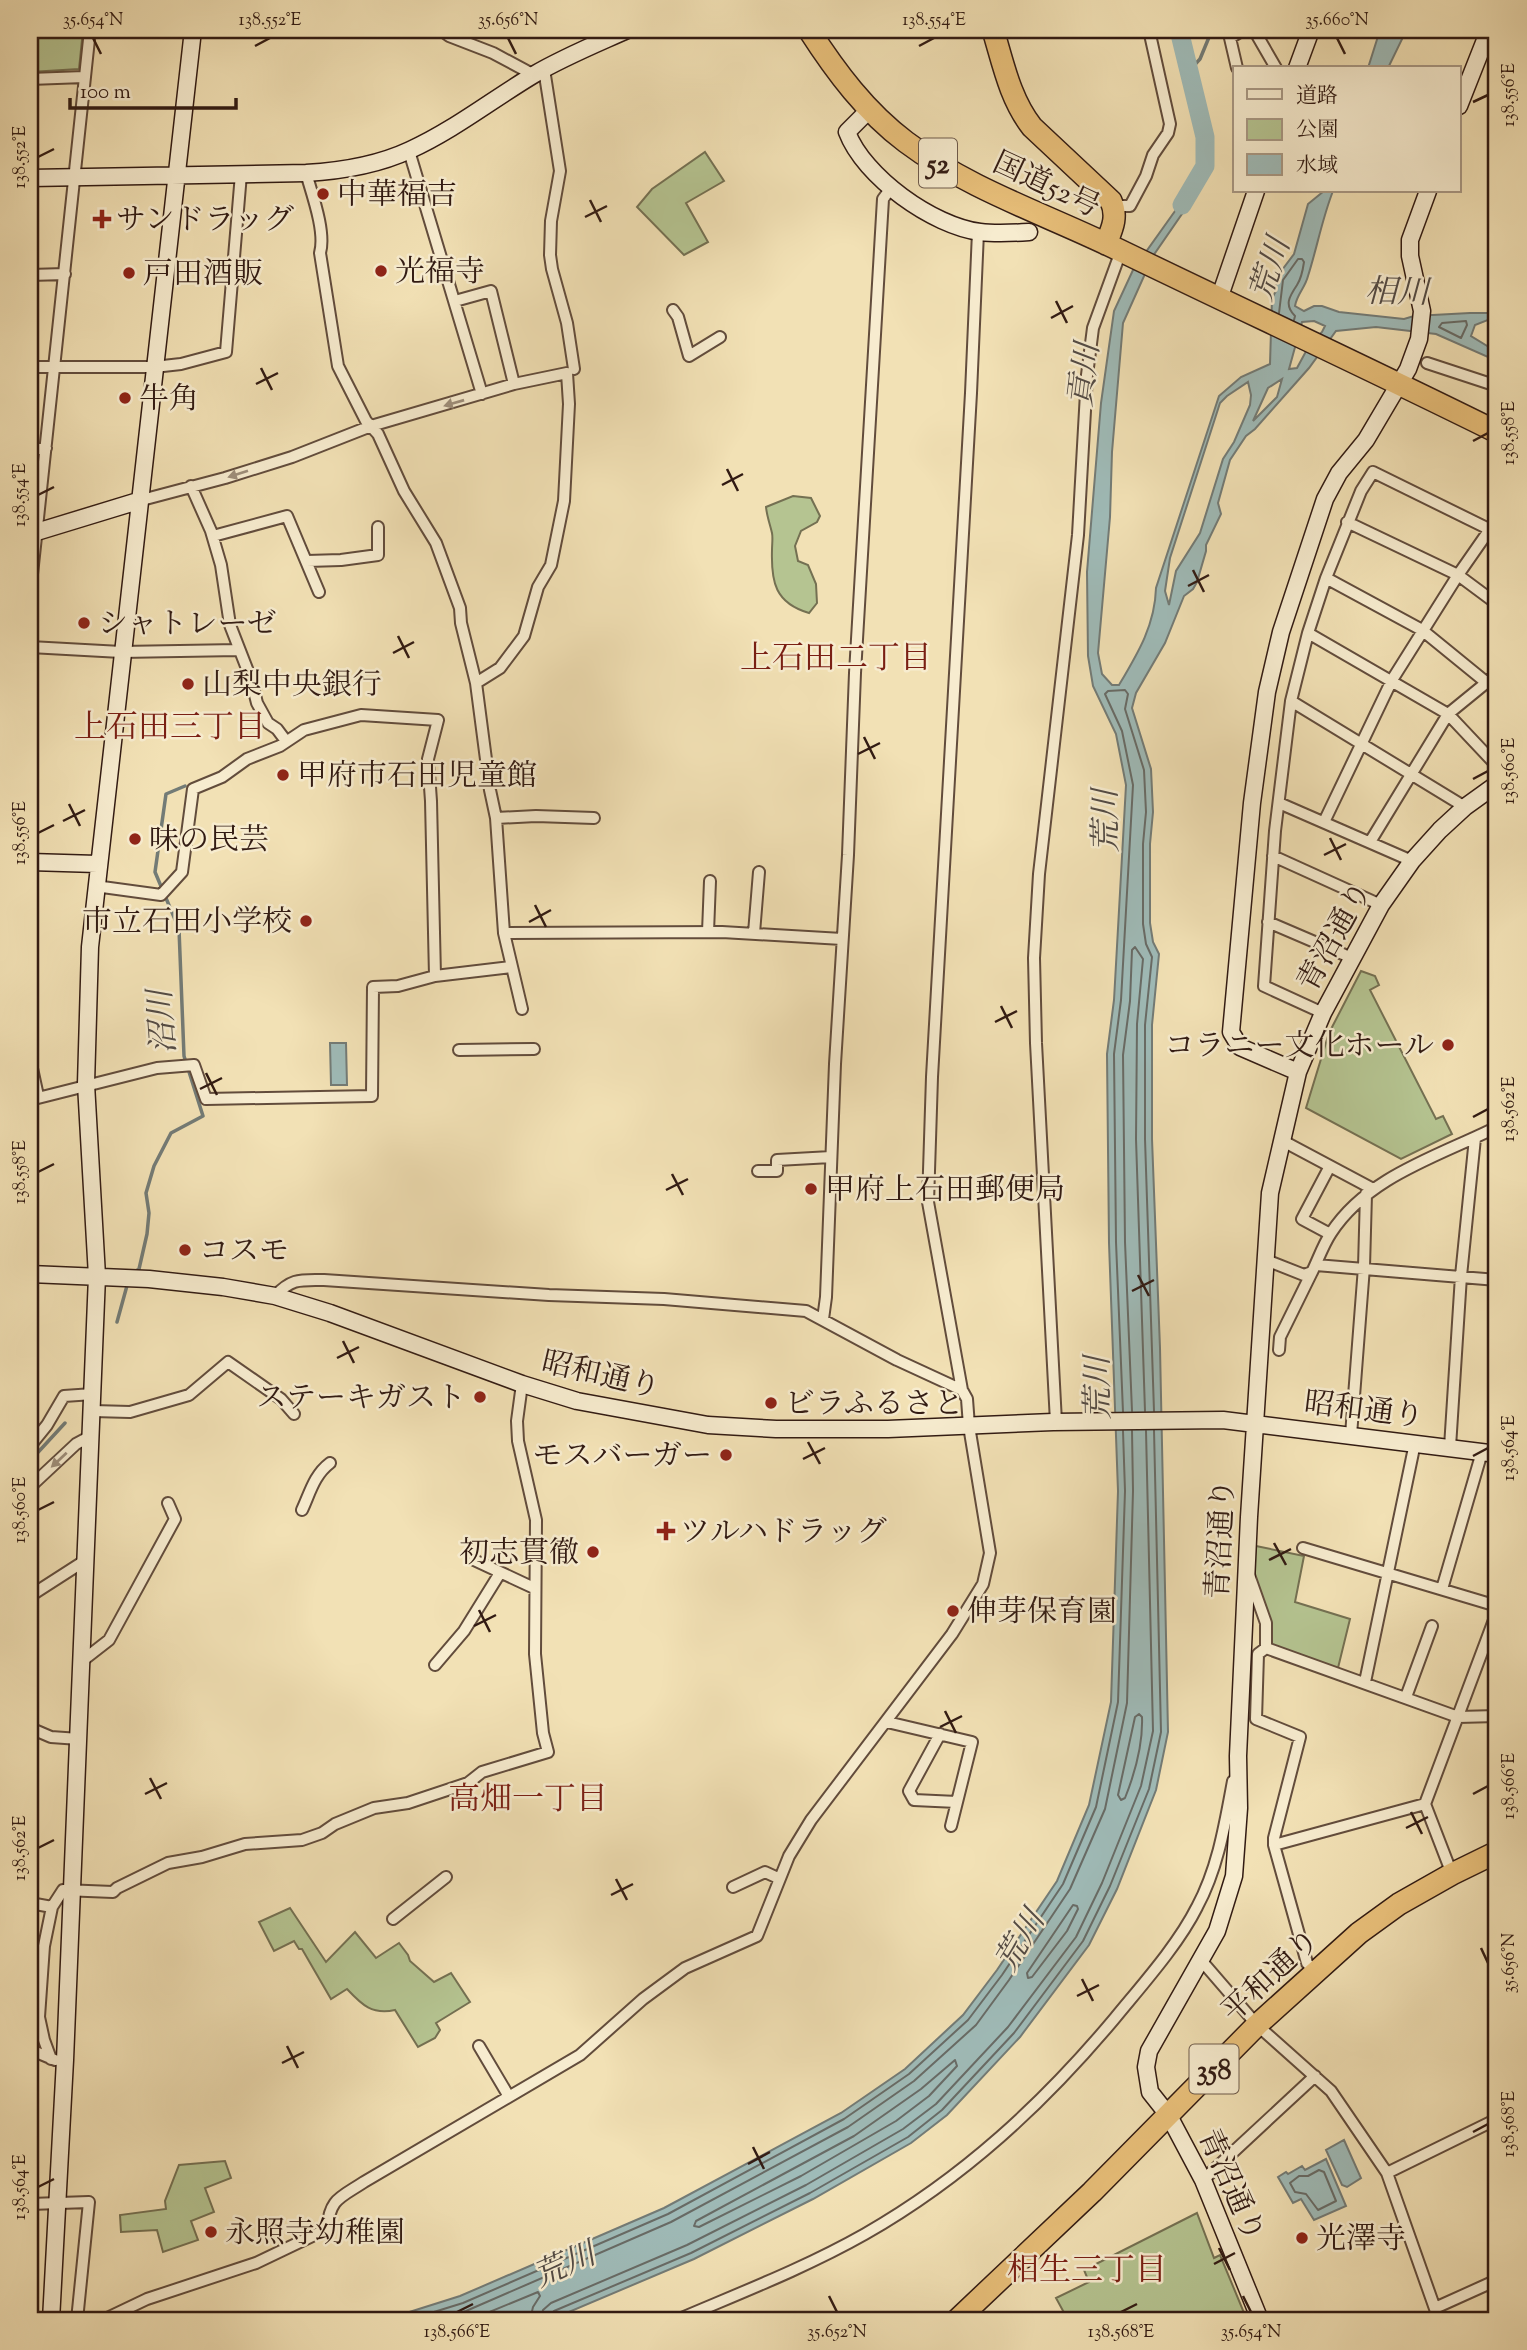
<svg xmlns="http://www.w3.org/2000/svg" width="1527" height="2350" viewBox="0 0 1527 2350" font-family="'Sorts Mill Goudy','Noto Serif JP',serif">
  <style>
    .green { fill: #b5c491; stroke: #747052; stroke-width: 2 }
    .water { fill: #9fbbb8; stroke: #737b76; stroke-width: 2; fill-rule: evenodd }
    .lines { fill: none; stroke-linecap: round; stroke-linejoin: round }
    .shore { stroke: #686b66; stroke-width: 2 }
    .stream { stroke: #737b76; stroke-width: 3.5 }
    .river { stroke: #9fbbb8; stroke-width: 19 }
    .street-casing { stroke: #624c3c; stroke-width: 14 }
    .secondary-casing { stroke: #321b13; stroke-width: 19 }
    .highway-casing { stroke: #321b13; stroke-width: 24 }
    .street { stroke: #f7eccf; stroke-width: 10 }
    .secondary { stroke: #f7eccf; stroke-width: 16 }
    .highway { stroke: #e9c07a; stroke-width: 21 }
    .oneway { fill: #9e8e7a }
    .ticks { fill: none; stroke: #321b13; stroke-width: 2.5 }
    .poi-dot { fill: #8f2418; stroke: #f7eccf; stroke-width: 2.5 }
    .labels { text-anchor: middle; stroke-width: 5; stroke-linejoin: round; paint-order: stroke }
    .shield { fill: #f7eccf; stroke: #6d5a4b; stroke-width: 2 }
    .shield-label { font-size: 28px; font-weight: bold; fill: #321b13 }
    .street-label { font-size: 30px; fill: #321b13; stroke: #f7eccf }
    .poi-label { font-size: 30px; fill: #321b13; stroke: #f7eccf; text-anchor: start }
    .water-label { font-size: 32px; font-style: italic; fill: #534b45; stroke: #f7eccf }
    .neighbourhood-label { font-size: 32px; fill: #7a1f14; stroke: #f7eccf }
    .neatline { fill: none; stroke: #321b13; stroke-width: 2.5 }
    .ticks-label { font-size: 18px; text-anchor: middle; fill: #321b13 }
  </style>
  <rect width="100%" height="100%" fill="#f2e1b5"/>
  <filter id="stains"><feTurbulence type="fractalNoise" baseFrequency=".00286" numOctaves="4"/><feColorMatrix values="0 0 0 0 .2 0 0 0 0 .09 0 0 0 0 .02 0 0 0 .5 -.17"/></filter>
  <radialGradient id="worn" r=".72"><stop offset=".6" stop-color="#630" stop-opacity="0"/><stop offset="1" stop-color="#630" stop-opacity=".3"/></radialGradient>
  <path class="green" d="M30 30H83L79 69 30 72Z
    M705 152 724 181 686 203 708 242 684 255 637 207 652 189Z
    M793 496 811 498 820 516 817 522 801 531 795 546 798 561 808 565 816 584 817 603 809 613C775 603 771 582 772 550 772 544 773 538 772 533 770 524 767 517 766 507Z
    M1361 971 1375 976 1379 985 1370 990 1436 1119 1443 1116 1452 1134 1401 1159 1306 1108 1329 1033Z
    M1256 1546 1304 1556 1295 1602 1350 1619 1337 1672 1266 1648 1253 1577Z
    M290 1908 326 1962 355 1932 376 1958 399 1943 408 1955 410 1961 434 1982 451 1973 470 2002 436 2023 440 2030 435 2038 418 2047 395 2010C372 2015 362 2005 347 1989L331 1999 302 1949H299L294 1941 274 1951 259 1922Z
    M225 2161 231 2178 205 2188 214 2212 191 2221 198 2240 163 2252 157 2230 121 2232 120 2215 166 2209 165 2201 179 2165Z
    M1197 2213 1214 2258 1220 2255 1247 2320H1128L1125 2316 1116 2320H1102L1097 2312 1081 2320H1068L1056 2298 1089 2282 1084 2270Z"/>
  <path class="water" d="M1380 30H1404L1405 33 1388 68H1368Z
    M1195 183 1184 211 1153 256 1123 323 1112 452 1110 517 1098 653 1102 674 1112 685H1119C1138 653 1155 625 1156 588L1219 396 1241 377 1270 364 1272 298 1276 291V278L1294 254 1308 204 1324 191H1333C1322 219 1317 248 1308 276 1305 288 1297 294 1295 306L1304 311 1314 306H1322L1339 312 1404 319 1414 316 1470 313H1495L1488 320 1475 325 1471 336 1497 352V361L1436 334 1376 327 1336 331 1309 368 1255 429 1246 436 1230 460 1218 503 1221 514 1206 545V551L1197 582 1193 589 1184 596 1165 643 1136 693 1132 708 1151 769 1153 812 1150 844V923L1153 942 1159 954 1152 1025V1139L1160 1348 1168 1732 1156 1790 1117 1889 1089 1945 1020 2037 947 2115 911 2143 813 2199 694 2259 550 2320H384L460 2296 664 2208 841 2113 905 2069 963 2015 997 1970 1057 1881 1089 1805 1111 1702 1118 1491 1109 1243 1107 1054 1114 1000 1126 785 1116 734 1093 686 1088 656 1087 572 1101 403 1114 311 1133 270ZM1314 321 1325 326 1322 332 1311 342 1297 368 1289 369 1302 322ZM1282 379 1277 397 1253 421 1268 388ZM1248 382 1251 395 1250 405 1234 442 1223 459 1200 533 1176 571 1169 605 1165 591 1170 558 1220 403 1227 396Z
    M330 1043H346L347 1085H331Z
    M1344 2140 1361 2178 1347 2187 1342 2185 1326 2150Z
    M1326 2159 1346 2206 1314 2220 1301 2199 1293 2203 1278 2177 1286 2172 1288 2174 1302 2166 1305 2170Z"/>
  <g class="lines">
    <path class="shore" d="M1279 313 1283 280 1298 259H1302L1304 262C1303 269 1301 279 1297 285 1289 297 1284 305 1295 316L1294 320
      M1466 321 1467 325 1461 338 1439 327 1442 323Z
      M1132 1411 1125 1242 1123 1055 1130 1001 1132 950 1135 947 1143 959 1137 1024 1136 1139 1145 1411
      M1123 1412 1116 1242 1114 1054 1121 1000 1133 785 1122 731 1105 694 1108 691 1125 690 1128 694 1125 709 1144 770 1146 812 1143 844V924L1146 944 1152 957 1145 1025V1139L1154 1411
      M1139 1714 1142 1717C1143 1743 1135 1773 1125 1798L1121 1800 1118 1795 1135 1717Z
      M1073 1905 1077 1906 1078 1909 1067 1931 1032 1977 1028 1978 1027 1973Z
      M955 2060 957 2066 929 2096 896 2121 801 2176 699 2227 694 2226 696 2221 854 2136 921 2089Z
      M1319 2170 1324 2172 1336 2201 1318 2210 1306 2194 1295 2192 1290 2183 1299 2176H1308Z
      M408 2320 463 2303 668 2214 844 2119 909 2074 968 2020 1002 1975 1063 1884 1096 1807 1118 1702 1125 1491 1123 1431
      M436 2320 466 2311 671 2222 848 2127 914 2081 976 2025 1009 1980 1070 1889 1105 1809 1127 1703 1133 1491 1132 1431
      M470 2320 538 2292 540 2296 533 2307 530 2320
      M541 2320 543 2310 551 2303 687 2245 806 2185 903 2129 936 2104 1008 2027 1076 1937 1102 1883 1141 1786 1153 1731 1146 1431
      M550 2320V2315L554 2311 691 2253 810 2193 908 2137 942 2110 1014 2033 1083 1941 1110 1886 1149 1789 1161 1732 1154 1430"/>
    <path class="stream" d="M1189 71 1200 59 1212 30
      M133 1273 139 1269 147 1234 149 1213 146 1193 154 1166 171 1133 203 1116 184 1056 179 929 155 872 166 794 185 786
      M117 1322 128 1282
      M30 1461 65 1423"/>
    <path class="river" d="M1179 30 1205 137V166L1182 205"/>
    <defs>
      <path id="street" d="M441 30 449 36 493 53 534 75
        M1254 30 1276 68
        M1237 68 1230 38 1243 30
        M544 69 560 171 551 221 550 255 552 269 567 323 574 369
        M30 79 84 77
        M409 151 482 394
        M306 173C312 194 326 232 320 253L338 366 366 421 378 434 404 491 436 543 460 608 461 623 476 683 490 790 496 818 504 933 522 1009
        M1113 206H1130L1146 176 1153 155 1168 133 1170 124 1149 30
        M30 275 65 274
        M455 301 491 291 514 384
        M673 310 678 317 689 356 720 337
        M1427 363 1497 386
        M30 367H154L181 364 226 352 241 174
        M30 450 46 448
        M191 486 211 531 221 565 230 625 251 679 257 703 268 723 277 729 286 741
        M138 501 225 478 292 457 371 426 514 384 567 373 569 404 564 501 551 565 538 587 524 636 500 668 476 683
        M1347 522 1458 575 1497 604
        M213 536 287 516 319 592
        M307 561 341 560 378 555V527
        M1326 578 1422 630 1487 683
        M30 593 90 30
        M1308 633 1448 714 1497 766
        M30 647 121 652 238 650
        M1291 701 1465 807
        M1279 803 1412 861
        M496 818 536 816 594 818
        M1324 822 1392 680 1458 575 1497 519
        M1370 842 1448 714 1497 674
        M1273 856 1381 905
        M1268 922 1352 958
        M708 932 710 881
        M504 933 722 932 842 939
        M754 933 759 872
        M435 976 511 967
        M1323 1013 1264 986 1275 831 1291 701 1308 633 1326 578 1361 491 1373 472 1497 533
        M459 1050 534 1049
        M30 1059 38 1096
        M30 1100 157 1068 194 1065 206 1099 372 1096 373 987 398 986 435 976 431 801 428 759 438 720 361 715 304 730 280 746 247 759 222 777 193 789 182 872 161 895 95 886
        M1281 1140 1373 1189
        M1330 1166 1302 1219 1330 1234
        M758 1171H777V1160L831 1157
        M1266 1260 1304 1275 1312 1272C1318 1260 1323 1245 1331 1233 1368 1176 1439 1156 1497 1127
        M1316 1265 1497 1280
        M823 1319 826 1297 835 1064 848 855 855 673 883 199 891 188
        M1279 1350 1280 1337 1312 1272
        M962 1390 928 1202 932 1077 971 393 978 232
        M93 1411 130 1412 189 1395 228 1362 281 1399 294 1414
        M1056 1422 1036 1043 1034 958 1039 874 1078 535 1087 375 1093 328 1121 251
        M1351 1435 1364 1267 1366 1194
        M30 1446 47 1425 64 1396 93 1394
        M1450 1447 1461 1276 1475 1138
        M30 1487 76 1444 91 1436
        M302 1510C310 1493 314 1475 330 1463
        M1303 1548 1497 1606
        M474 1560 534 1588
        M1249 1575 1266 1623V1648L1458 1717 1497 1716
        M1442 1589 1482 1452
        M30 1596 86 1560
        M1266 1648 1258 1654 1256 1719 1300 1737 1274 1838V1845L1307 1963 1316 1972
        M82 1661 109 1640 175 1519 168 1503
        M435 1665 464 1631 500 1573
        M1365 1682 1415 1443
        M1406 1697 1432 1626
        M887 1722 972 1742 951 1826
        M30 1728 51 1737 79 1739
        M940 1734 909 1791 914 1800 957 1802
        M1274 1845 1425 1804
        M1452 1874 1425 1804 1497 1612
        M733 1887 765 1872 778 1878
        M30 1903 52 1907
        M393 1919 446 1877
        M1200 1959 1257 2025 1331 2091 1387 2173 1439 2320
        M479 2046 508 2095
        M30 2054 36 2052 55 2060
        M51 2059 44 2040 39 2017 44 1946 52 1907 63 1890 113 1892 117 1888 168 1863 202 1857 245 1844 302 1840 322 1833 335 1824 374 1808 408 1803 468 1783 482 1772 548 1752 543 1733 535 1654 536 1520 518 1441 517 1421 522 1384
        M1387 2173 1497 2119
        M1203 2180 1315 2076
        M30 2204 89 2202 77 2320
        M1435 2308 1497 2280
        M103 2320 147 2299 256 2263 327 2229C330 2198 340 2198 364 2182L580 2055 643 1999 685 1968 757 1936 789 1856 811 1820 952 1634 983 1584 990 1553 969 1426 967 1399 962 1390 897 1360 806 1311 664 1299 549 1295 324 1280C300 1280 292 1278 275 1296
        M677 2320C740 2293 805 2268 865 2234 963 2178 1043 2104 1115 2018 1142 1985 1178 1945 1197 1907 1218 1868 1225 1824 1233 1781"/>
      <path id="secondary" d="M1297 68 1311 30
        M1459 106 1489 30
        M869 110 847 132C864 177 933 226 980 232 996 234 1013 233 1029 232
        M30 178 306 173C341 171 378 165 410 150 454 130 493 99 535 74 564 57 596 44 627 30
        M1219 299 1256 191
        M30 534 138 501
        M30 862 97 864
        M1298 1072 1240 1047 1231 1032 1252 803 1267 692 1281 632 1325 499 1339 473 1366 440 1408 369 1419 339 1422 311 1410 256V240L1428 191
        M30 1274 149 1279 223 1287 275 1296 330 1313 522 1384 577 1401 708 1425 776 1429H888L1053 1422 1223 1420 1497 1454
        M51 2320 65 2060 97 1276 86 1084 90 947 193 30
        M1260 2320 1203 2180 1169 2116 1150 2092 1146 2067 1149 2051 1217 1931 1234 1876 1239 1808 1238 1756 1249 1517 1270 1193 1298 1072 1323 1013 1381 905 1412 861 1440 830 1465 807 1497 784"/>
      <path id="highway" d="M809 30C836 72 866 112 906 142 970 190 1048 215 1119 250 1245 311 1372 370 1497 432
        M993 30C1003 63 1010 99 1032 127L1111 201C1118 217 1112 229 1106 244
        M957 2320 1092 2192 1257 2025 1359 1933 1399 1904 1452 1874 1497 1852"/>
    </defs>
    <use href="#street" class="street-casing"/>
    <use href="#secondary" class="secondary-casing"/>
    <use href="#highway" class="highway-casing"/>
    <use href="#street" class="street"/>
    <use href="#secondary" class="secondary"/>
    <use href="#highway" class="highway"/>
  </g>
  <defs><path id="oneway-solid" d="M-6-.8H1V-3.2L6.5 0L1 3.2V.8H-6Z" transform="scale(1.75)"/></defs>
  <g class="oneway">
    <use href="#oneway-solid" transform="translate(454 403) rotate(164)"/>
    <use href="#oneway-solid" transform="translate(238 474) rotate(162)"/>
    <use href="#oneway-solid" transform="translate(59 1460) rotate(137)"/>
  </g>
  <path class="ticks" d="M93 38 101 54M508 38 516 54M1337 38 1345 54M255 46 270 38M919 46 934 38M1473 102 1488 95M38 157 54 149M590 200 601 222M585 217 607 206M1056 301 1067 323M1051 318 1073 306M261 368 272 390M256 384 278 373M1473 441 1488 433M727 469 738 491M722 485 743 474M38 495 54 487M1193 570 1204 592M1188 586 1209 575M398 636 409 658M393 653 414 642M864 737 875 759M858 754 880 743M1473 779 1488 771M69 804 80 826M63 821 85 810M38 833 54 825M1330 838 1341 860M1324 855 1346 844M535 905 546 927M529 922 551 910M1001 1006 1012 1028M995 1022 1017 1011M206 1073 217 1095M200 1089 222 1078M1473 1117 1488 1109M38 1172 54 1164M672 1174 683 1195M666 1190 688 1179M1138 1275 1149 1296M1132 1291 1154 1280M343 1341 354 1363M337 1358 359 1347M808 1442 820 1464M1473 1456 1488 1448M803 1459 825 1448M38 1510 54 1502M1274 1543 1286 1565M1269 1560 1291 1549M479 1610 490 1632M474 1626 496 1615M945 1711 956 1733M940 1727 962 1716M150 1778 161 1799M145 1794 167 1783M1473 1794 1488 1786M1411 1812 1422 1834M1406 1828 1428 1817M38 1848 54 1840M616 1879 627 1900M611 1895 633 1884M1481 1948 1488 1963M1082 1979 1093 2001M1077 1996 1099 1985M287 2046 298 2068M282 2063 304 2052M1473 2132 1488 2124M753 2147 764 2169M748 2164 770 2152M38 2187 54 2179M1219 2248 1230 2270M1214 2264 1235 2253M829 2296 837 2312M1243 2296 1251 2312M457 2312 473 2304M1121 2312 1137 2304"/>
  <g class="poi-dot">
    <circle cx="323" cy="194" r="7"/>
    <path d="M98.5 208.5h7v7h7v7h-7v7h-7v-7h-7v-7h7z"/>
    <circle cx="381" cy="271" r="7"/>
    <circle cx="129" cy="273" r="7"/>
    <circle cx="125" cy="398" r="7"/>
    <circle cx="84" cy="623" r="7"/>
    <circle cx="188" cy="684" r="7"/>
    <circle cx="283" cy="775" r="7"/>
    <circle cx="135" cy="839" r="7"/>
    <circle cx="306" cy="921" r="7"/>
    <circle cx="1448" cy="1045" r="7"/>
    <circle cx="811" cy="1189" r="7"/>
    <circle cx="185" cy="1250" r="7"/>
    <circle cx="480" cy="1397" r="7"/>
    <circle cx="771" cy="1403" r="7"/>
    <circle cx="726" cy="1455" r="7"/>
    <path d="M662.5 1520.5h7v7h7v7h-7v7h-7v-7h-7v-7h7z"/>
    <circle cx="593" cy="1552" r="7"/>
    <circle cx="953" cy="1611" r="7"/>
    <circle cx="211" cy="2232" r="7"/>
    <circle cx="1302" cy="2238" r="7"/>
  </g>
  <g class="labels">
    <g class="shield">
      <rect x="919" y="138.5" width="38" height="49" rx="5"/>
      <rect x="1189.5" y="2044.5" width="49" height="49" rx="5"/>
    </g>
    <g class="shield-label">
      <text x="938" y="173">52</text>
      <text x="1214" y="2079">358</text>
    </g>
    <g class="street-label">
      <text transform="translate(1047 184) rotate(25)" y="10">国道52号</text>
      <text transform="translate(1334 936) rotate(-61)" y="10">青沼通り</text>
      <text transform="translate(601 1374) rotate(13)" y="10">昭和通り</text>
      <text transform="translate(1364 1409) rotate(7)" y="10">昭和通り</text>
      <text transform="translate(1220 1539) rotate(-87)" y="10">青沼通り</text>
      <text transform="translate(1270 1975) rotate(-43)" y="10">平和通り</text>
      <text transform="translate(1232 2185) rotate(66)" y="10">青沼通り</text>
    </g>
    <g class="poi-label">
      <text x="337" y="204">中華福吉</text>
      <text x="116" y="229">サンドラッグ</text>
      <text x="395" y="281">光福寺</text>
      <text x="143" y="283">戸田酒販</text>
      <text x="139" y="408">牛角</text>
      <text x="98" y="633">シャトレーゼ</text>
      <text x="202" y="694">山梨中央銀行</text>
      <text x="297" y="785">甲府市石田児童館</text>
      <text x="149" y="849">味の民芸</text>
      <text x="292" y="931" text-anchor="end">市立石田小学校</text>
      <text x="1434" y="1055" text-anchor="end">コラニー文化ホール</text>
      <text x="825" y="1199">甲府上石田郵便局</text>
      <text x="199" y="1260">コスモ</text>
      <text x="466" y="1407" text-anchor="end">ステーキガスト</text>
      <text x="785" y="1413">ビラふるさと</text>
      <text x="712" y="1465" text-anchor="end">モスバーガー</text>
      <text x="680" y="1541">ツルハドラッグ</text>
      <text x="579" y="1562" text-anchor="end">初志貫徹</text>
      <text x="967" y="1621">伸芽保育園</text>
      <text x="225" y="2242">永照寺幼稚園</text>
      <text x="1316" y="2248">光澤寺</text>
    </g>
    <g class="water-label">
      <text transform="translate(1269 269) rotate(-72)" y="11">荒川</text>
      <text transform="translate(1397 291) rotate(1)" y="11">相川</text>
      <text transform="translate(1083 375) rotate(-83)" y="11">貢川</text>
      <text transform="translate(1105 821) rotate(-91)" y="11">荒川</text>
      <text transform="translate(161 1022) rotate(-94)" y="11">沼川</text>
      <text transform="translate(1097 1388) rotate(-91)" y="11">荒川</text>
      <text transform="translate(1019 1940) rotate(-59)" y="11">荒川</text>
      <text transform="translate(564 2264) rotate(-24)" y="11">荒川</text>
    </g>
    <g class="neighbourhood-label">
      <text x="836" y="668">上石田二丁目</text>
      <text x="170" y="737">上石田三丁目</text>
      <text x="528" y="1809">高畑一丁目</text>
      <text x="1087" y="2280">相生三丁目</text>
    </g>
  </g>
  <rect width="1527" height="2350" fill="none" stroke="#f2e1b5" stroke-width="77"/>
  <rect x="1233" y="66" width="228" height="126" fill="#f7eccf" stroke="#a89884" stroke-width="2"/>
  <rect x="1247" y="89" width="35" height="10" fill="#f7eccf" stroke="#a89884" stroke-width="2"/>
  <text x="1296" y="102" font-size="21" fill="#321b13">道路</text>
  <rect x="1247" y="119" width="35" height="21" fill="#b5c491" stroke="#a89884" stroke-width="2"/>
  <text x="1296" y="136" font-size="21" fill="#321b13">公園</text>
  <rect x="1247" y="154" width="35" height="21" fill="#9fbbb8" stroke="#a89884" stroke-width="2"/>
  <text x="1296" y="172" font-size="21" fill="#321b13">水域</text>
  <path d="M70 98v10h166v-10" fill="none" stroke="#321b13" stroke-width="3.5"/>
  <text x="80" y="98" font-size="21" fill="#321b13" stroke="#f7eccf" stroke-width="5" paint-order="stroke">100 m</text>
  <rect x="38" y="38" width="1450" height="2274" class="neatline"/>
  <g class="ticks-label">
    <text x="93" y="25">35.654°N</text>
    <text x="270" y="25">138.552°E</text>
    <text x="508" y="25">35.656°N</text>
    <text x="934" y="25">138.554°E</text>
    <text x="1337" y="25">35.660°N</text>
    <text transform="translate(1508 95) rotate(-90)" y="6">138.556°E</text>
    <text transform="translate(19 157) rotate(-90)" y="6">138.552°E</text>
    <text transform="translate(1508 433) rotate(-90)" y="6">138.558°E</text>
    <text transform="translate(19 495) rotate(-90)" y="6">138.554°E</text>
    <text transform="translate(1508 771) rotate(-90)" y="6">138.560°E</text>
    <text transform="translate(19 833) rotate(-90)" y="6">138.556°E</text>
    <text transform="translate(1508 1109) rotate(-90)" y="6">138.562°E</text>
    <text transform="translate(19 1172) rotate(-90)" y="6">138.558°E</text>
    <text transform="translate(1508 1448) rotate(-90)" y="6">138.564°E</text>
    <text transform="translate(19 1510) rotate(-90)" y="6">138.560°E</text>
    <text transform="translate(1508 1786) rotate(-90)" y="6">138.566°E</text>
    <text transform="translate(19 1848) rotate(-90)" y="6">138.562°E</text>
    <text transform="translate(1508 1963) rotate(-90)" y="6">35.656°N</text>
    <text transform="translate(1508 2124) rotate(-90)" y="6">138.568°E</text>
    <text transform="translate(19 2187) rotate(-90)" y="6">138.564°E</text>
    <text x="457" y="2337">138.566°E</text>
    <text x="837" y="2337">35.652°N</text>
    <text x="1121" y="2337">138.568°E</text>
    <text x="1251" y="2337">35.654°N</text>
  </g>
  <rect width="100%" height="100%" filter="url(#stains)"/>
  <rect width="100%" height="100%" fill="url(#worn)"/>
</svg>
